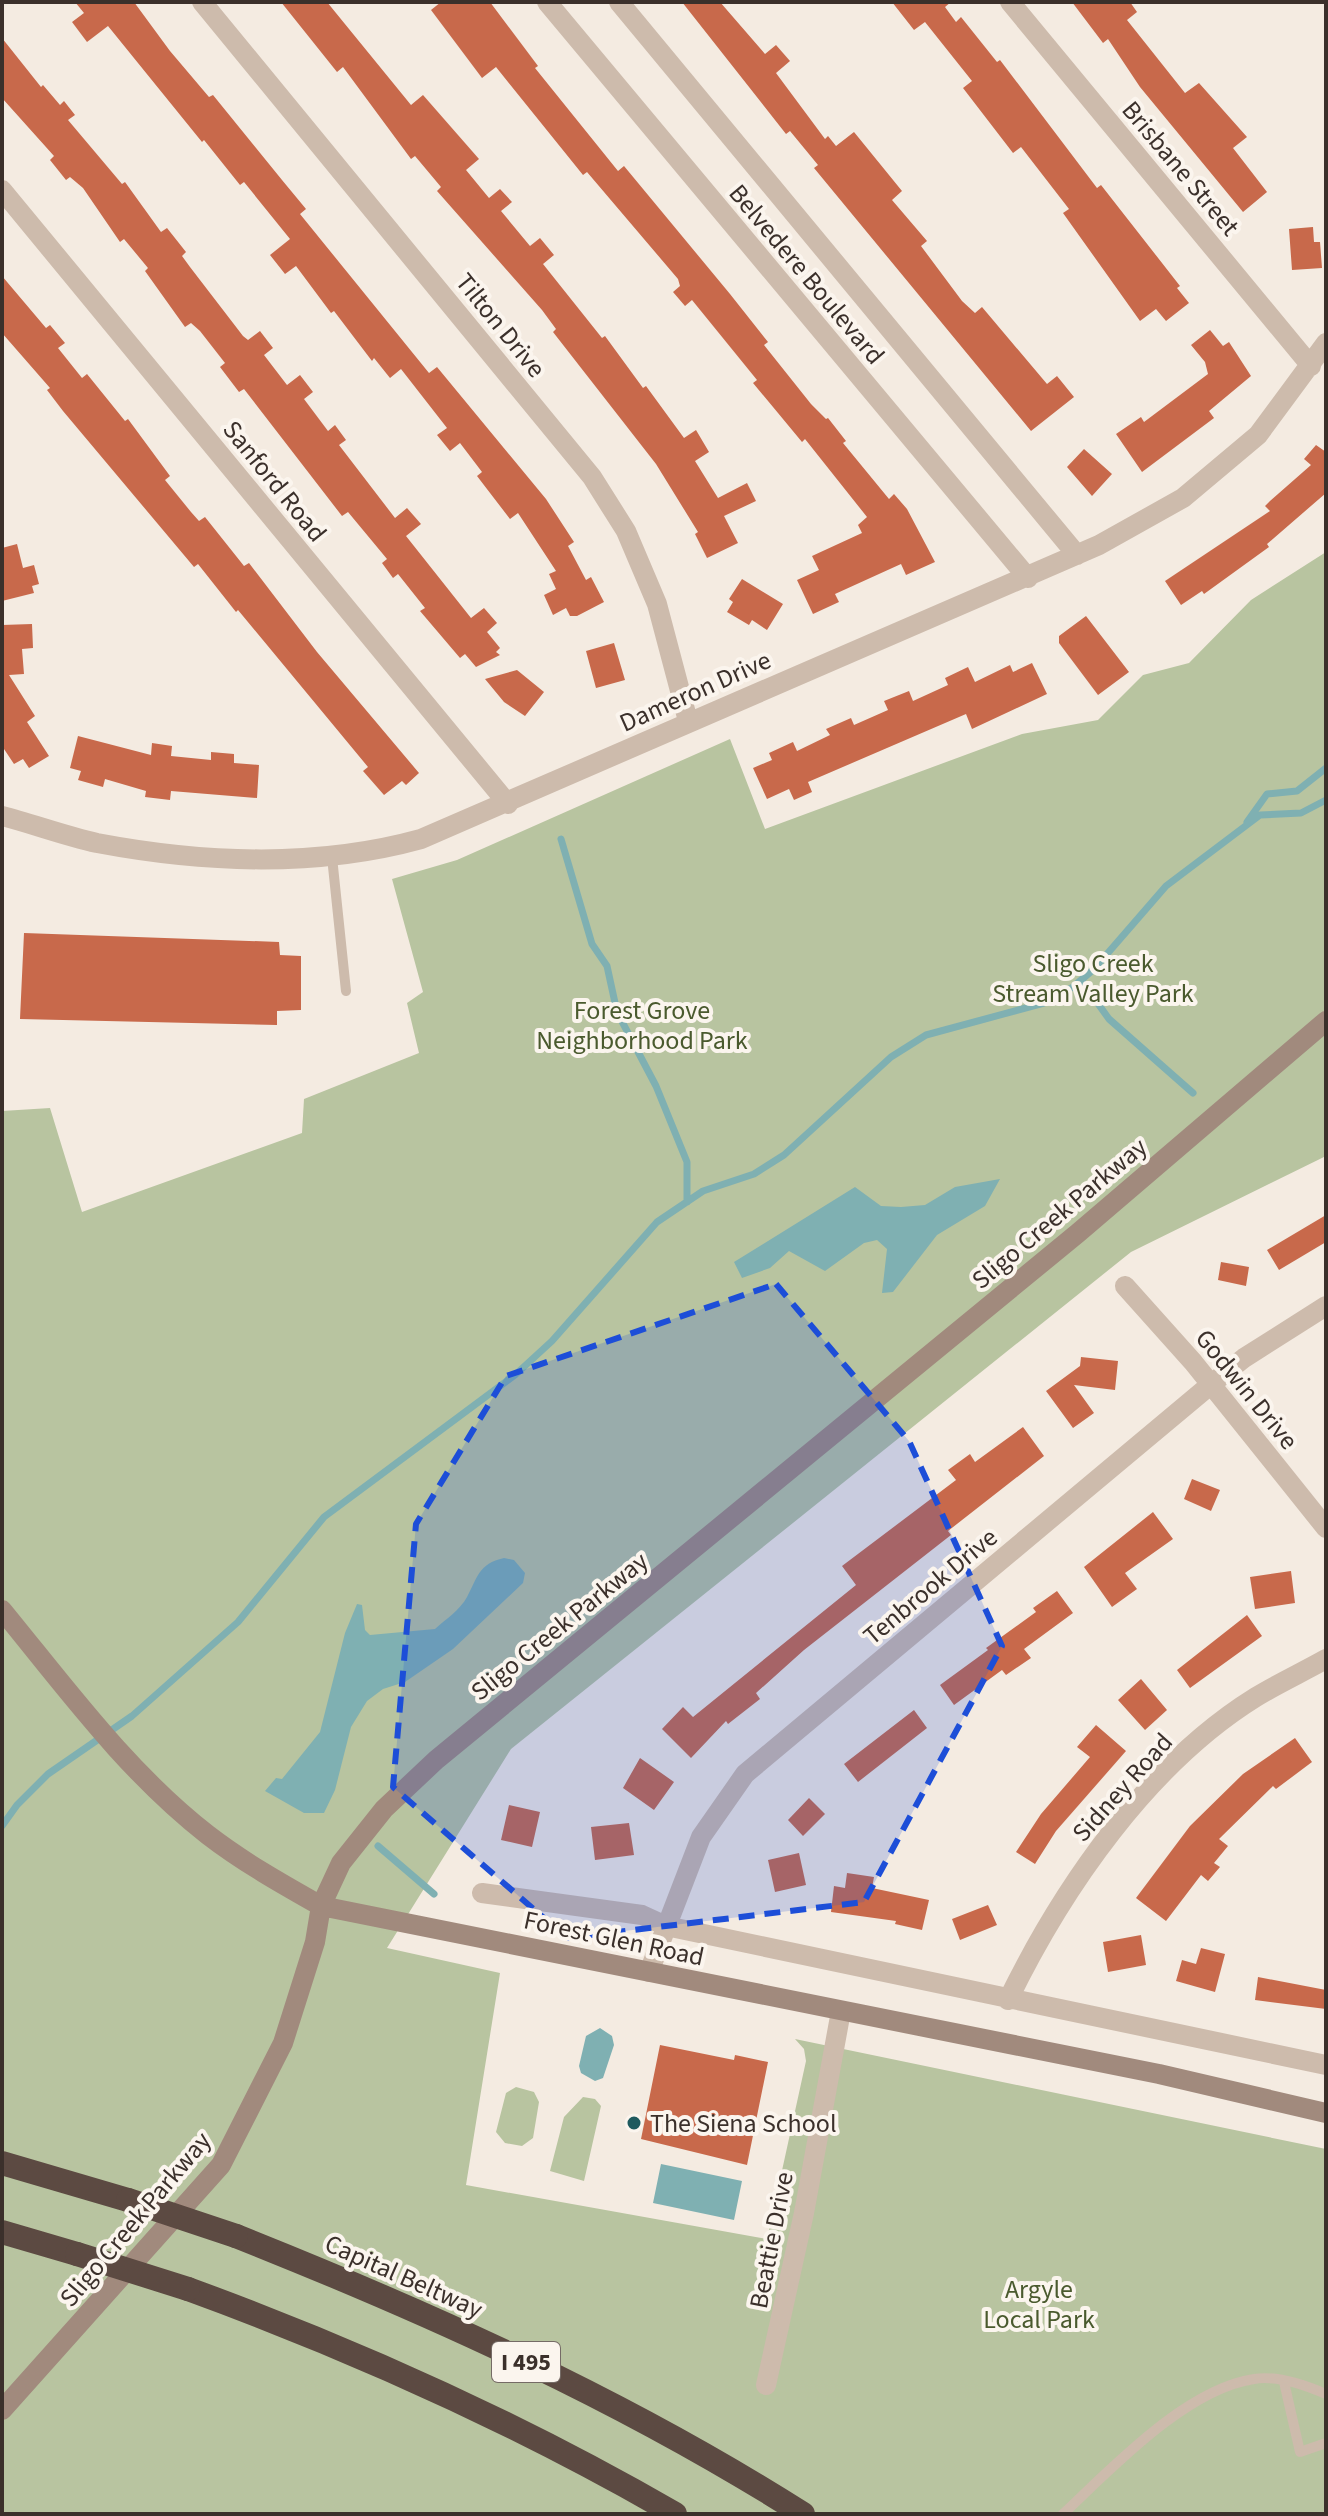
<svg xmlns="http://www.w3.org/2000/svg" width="1328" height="2516" viewBox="0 0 1328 2516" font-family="'Source Sans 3',sans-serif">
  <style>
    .green { fill: #b8c4a0 }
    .water { fill: #7fb0b2 }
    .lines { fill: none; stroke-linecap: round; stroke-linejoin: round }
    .stream { stroke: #7fb0b2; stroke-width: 7 }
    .building { fill: #c8694b }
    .lane { stroke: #cdbbac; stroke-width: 10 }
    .street { stroke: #cdbbac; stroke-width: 20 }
    .secondary { stroke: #a18a7d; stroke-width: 20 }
    .highway { stroke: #5c4a42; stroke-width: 24 }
    .highway-bridge { stroke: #5c4a42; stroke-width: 24 }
    .marked { fill: #1d4ed8; fill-opacity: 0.2; stroke: #1d4ed8; stroke-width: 6; stroke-dasharray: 16 10; stroke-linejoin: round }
    .poi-dot { fill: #1f5a5e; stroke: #fbf5ee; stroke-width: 3 }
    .labels { text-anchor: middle; stroke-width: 8; stroke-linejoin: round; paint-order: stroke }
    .shield { fill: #fbf5ee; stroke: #756b66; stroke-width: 2 }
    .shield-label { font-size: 24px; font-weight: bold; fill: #3b302b }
    .street-label { font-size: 26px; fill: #3b302b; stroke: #fbf5ee }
    .park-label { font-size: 26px; fill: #4a5a2e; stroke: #fbf5ee }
    .poi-label { font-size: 26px; fill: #3b302b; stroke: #fbf5ee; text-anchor: start }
  </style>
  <rect width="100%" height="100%" fill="#f4ebe1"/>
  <path class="green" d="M1326 552V1156L1131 1252 511 1749 387 1948 500 1973 466 2185 767 2239 806 2061 804 2049 795 2039 1326 2149V2514H2V1111L50 1108 82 1212 302 1133 304 1099 419 1053 407 1003 423 992 392 879 457 860 730 739 765 829 1022 734 1098 720 1143 675 1189 663 1251 600Z
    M516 2087 534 2092 539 2102 533 2138 522 2146 505 2143 496 2132 506 2093Z
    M583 2097 595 2099 601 2106 584 2181 550 2171 564 2117Z"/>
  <path class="water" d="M1000 1179 985 1206 937 1235 893 1292 882 1293 887 1249 877 1240 864 1243 825 1271 789 1251 770 1268 742 1278 734 1262 855 1187 881 1206 901 1207 925 1205 955 1187Z
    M504 1558 514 1560 525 1573 523 1583 453 1649 405 1682 383 1689 367 1701 351 1727 335 1790 324 1813H304L265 1791 276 1778 282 1779 320 1732 345 1633 357 1604 362 1605 365 1630 370 1635 435 1629C446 1619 460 1610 467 1597 478 1577 478 1564 504 1558Z
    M600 2028 612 2036 614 2045 603 2078 595 2081 581 2073 579 2066 586 2036Z
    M661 2164 742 2181 734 2220 653 2203Z"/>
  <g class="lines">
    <path class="stream" d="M1247 822 1267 794 1297 791 1326 768
      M561 839 592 944 607 966 617 1012 656 1086 687 1162V1202
      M1081 980 1109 1019 1193 1093
      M2 1826 17 1805 48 1774 132 1716 238 1622 324 1517 515 1375 552 1341 657 1222 703 1191 754 1174 784 1155 891 1057 926 1035 1044 1003 1073 987 1094 969 1166 886 1260 815 1301 813 1326 800
      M378 1846 434 1894"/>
  </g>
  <path class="building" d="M75 2H134L170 51 209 97 213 95 282 180 306 209 300 214 429 373 437 367 546 499 574 542 568 546 586 580 591 577 604 602 577 616H570L566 608 553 615 544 595 556 589 549 574 556 571 518 513 510 519 477 476 482 472 460 443 450 451 437 435 447 428 401 369 390 378 374 358 372 361 334 311 331 313 296 266 285 274 270 255 290 239 244 182 240 185 204 140 202 142 108 26 87 42 72 22 84 13Z
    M281 2H327L411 105 423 95 479 159 466 170 489 198 500 189 512 202 501 211 530 246 540 238 554 255 543 264 602 338 605 336 643 388 646 386 684 438 696 430 709 452 695 461 718 498 747 483 756 501 724 516 738 543 707 558 695 534 698 532 656 464 553 332 556 329 542 310 437 191 441 187 415 156 411 159 343 67 337 72Z
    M441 2H490L538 66 535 68 618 171 624 166 730 294 768 342 764 345 811 404 826 419 828 418 846 441 843 443 889 499 894 494 907 509 935 562 906 575 901 564 835 594 839 602 813 614 797 580 819 570 812 556 862 533 858 525 867 517 805 439 802 442 778 413 753 383 757 380 692 300 685 306 673 292 680 286 678 279 587 172 583 175 496 67 482 78 431 10Z
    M682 2H720L765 54 776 45 790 61 776 73 825 139 828 136 836 146 854 132 902 191 892 200 927 241 921 246 962 301 975 313 982 307 1047 384 1057 376 1074 397 1031 431 814 168 818 165 790 131 786 134Z
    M892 2H951L945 7 956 22 961 17 997 62 1000 60 1097 188 1101 185 1180 286 1177 288 1189 303 1166 321 1156 309 1140 321 1063 213 1069 209 1021 147 1013 153 963 88 972 81 925 22 914 30Z
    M1072 2H1130L1137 12 1127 20 1185 93 1199 83 1247 137 1233 148 1267 192 1243 212 1140 87 1108 39 1103 43Z
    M2 38 41 87 43 85 60 105 64 101 75 115 68 120 122 184 125 182 161 232 167 228 186 252 182 256 190 267 243 336 248 340 260 331 273 348 264 355 287 385 300 375 313 392 304 399 328 431 335 425 346 440 339 445 395 518 407 508 421 524 406 536 471 618 484 608 497 623 487 632 500 648 496 652 500 655 476 667 465 654 460 658 420 611 425 608 398 574 393 578 382 563 387 559 348 512 342 516 244 389 239 392 220 367 225 363 200 331 191 323 185 327 145 271 148 268 124 239 120 242 83 188 70 177 66 180 50 160 54 156 2 98Z
    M1313 227 1314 242H1320L1322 268 1292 270 1289 229Z
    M2 276 46 328 50 325 65 343 58 348 82 378 87 374 125 421 128 419 170 476 165 480 191 512 199 521 205 517 244 566 249 563 317 652 419 773 406 785 402 781 384 795 363 771 368 767 238 610 236 612 198 564 194 567 63 411 47 390 50 388 2 333Z
    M1210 330 1223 346 1229 342 1251 376 1209 411 1214 418 1142 472 1116 434 1141 417 1144 422 1208 374 1205 362 1191 345Z
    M1316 445 1326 452V493L1267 544 1269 547 1204 594 1202 591 1181 605 1165 581 1270 511 1265 506 1270 501 1311 465 1304 459Z
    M1084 449 1112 474 1092 496 1067 467Z
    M17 544 23 568 34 565 39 584 32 586 34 593 2 601V548Z
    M742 579 783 604 767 630 752 620 749 625 727 612 733 602 729 599Z
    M1086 616 1129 672 1098 695 1059 643V636Z
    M32 624 33 648 22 649 24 674 9 675 35 716 27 722 49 756 29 768 23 759 14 764 2 746V625Z
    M614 643 625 680 596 688 586 651Z
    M1032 663 1047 694 972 729 966 714 808 782 812 792 794 800 789 789 767 799 753 768 772 760 769 753 793 742 797 751 830 735 826 729 851 718 854 725 888 710 884 701 909 691 913 701 948 685 945 678 968 667 975 682 1010 665 1013 672Z
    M517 670 544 692 525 716 504 702 485 679Z
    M78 736 151 755 152 743 172 746 171 756 211 760V752L234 754V763L259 765 257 798 171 791 170 800 145 797 146 791 105 779 103 787 78 780 81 771 70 768Z
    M24 933 279 942 280 955 301 956V1010L277 1011V1025L20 1019Z
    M1326 1215V1242L1279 1270 1267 1250Z
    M1221 1262 1249 1267 1246 1286 1218 1280Z
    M1081 1357 1118 1361 1115 1390 1074 1385 1094 1413 1073 1428 1046 1391 1080 1366Z
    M1023 1427 1044 1456 948 1531 951 1535 804 1650 756 1693 760 1699 728 1724 726 1721 691 1758 662 1729 683 1707 693 1717 856 1585 842 1566 956 1480 948 1470 970 1454 975 1462Z
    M1192 1479 1220 1490 1211 1511 1184 1499Z
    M1153 1512 1173 1539 1125 1573 1137 1589 1112 1607 1084 1567Z
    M1291 1571 1295 1603 1255 1609 1250 1577Z
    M1057 1591 1073 1613 1024 1649 1031 1658 1006 1675 1002 1670 954 1705 940 1685 988 1650 986 1648 1036 1612 1033 1608Z
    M1247 1615 1262 1636 1190 1688 1177 1670Z
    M1141 1679 1167 1710 1145 1730 1118 1700Z
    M914 1710 927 1728 858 1782 844 1764Z
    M1096 1725 1126 1751 1056 1831 1035 1864 1016 1852 1041 1814 1090 1757 1077 1747Z
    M1295 1738 1312 1762 1276 1789 1273 1786 1219 1839 1228 1846 1214 1863 1220 1867 1208 1881 1201 1875 1166 1921 1136 1898 1190 1826 1243 1774Z
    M640 1758 674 1782 654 1810 623 1788Z
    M809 1798 825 1814 803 1836 788 1820Z
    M509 1805 540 1812 532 1847 501 1840Z
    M629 1823 634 1855 595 1860 591 1827Z
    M799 1853 806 1885 775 1892 768 1860Z
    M847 1873 874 1877 872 1888 929 1900 922 1930 895 1924 896 1921 831 1912 834 1886 845 1888Z
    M988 1905 997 1925 960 1940 952 1919Z
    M1141 1935 1146 1965 1108 1972 1103 1942Z
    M1201 1948 1225 1954 1215 1992 1176 1981 1182 1960 1196 1964Z
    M1258 1977 1326 1990V2009L1255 2000Z
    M660 2045 734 2060 735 2055 768 2062 747 2165 641 2139Z"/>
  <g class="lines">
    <path class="lane" d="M332 857 346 991
      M1284 2382 1300 2452 1326 2443
      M1063 2514C1112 2468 1186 2389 1254 2379 1277 2375 1305 2385 1326 2394"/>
    <path class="street" d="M202 2 592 477 626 531 657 604 688 721
      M547 2 1028 578
      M619 2 1077 555
      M1010 2 1311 366
      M2 190 508 804
      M2 816C33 824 65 836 97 843 203 863 316 868 421 839L1099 545 1183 498 1258 435 1326 343
      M1125 1286 1193 1362 1326 1528
      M482 1893 642 1915 666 1926 1326 2065
      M649 1972 701 1837 745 1774 1209 1386 1244 1358 1326 1306
      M1008 2000C1063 1887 1148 1764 1256 1697 1279 1683 1303 1672 1326 1659
      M766 2385 804 2213 841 2011"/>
    <path class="secondary" d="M2 1610C66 1688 127 1772 208 1835 243 1862 282 1884 321 1906L1159 2074 1326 2113
      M2 2410 221 2165 283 2043 315 1942 321 1906 341 1863 384 1809 436 1760 1078 1233 1326 1021"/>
    <path class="highway" d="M2 2163 128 2200
      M2 2232 77 2254
      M236 2236C432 2314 625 2401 803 2514
      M188 2289C358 2351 519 2424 675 2514"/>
    <path class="highway-bridge" d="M128 2200 236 2236
      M77 2254 188 2289"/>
  </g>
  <path class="marked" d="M776 1284 909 1441 1002 1646 864 1902 567 1938 393 1787 416 1524 506 1376Z"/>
  <circle class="poi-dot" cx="634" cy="2123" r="8"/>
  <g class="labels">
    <rect class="shield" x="492" y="2342" width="68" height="40" rx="6"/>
    <g class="shield-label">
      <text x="526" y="2370">I 495</text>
    </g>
    <g class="street-label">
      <text transform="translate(1181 168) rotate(50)" y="9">Brisbane Street</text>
      <text transform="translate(807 274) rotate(50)" y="9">Belvedere Boulevard</text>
      <text transform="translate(501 325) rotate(51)" y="9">Tilton Drive</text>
      <text transform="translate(275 481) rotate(51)" y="9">Sanford Road</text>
      <text transform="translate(695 691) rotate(-24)" y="9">Dameron Drive</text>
      <text transform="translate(1059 1213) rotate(-40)" y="9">Sligo Creek Parkway</text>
      <text transform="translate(1247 1389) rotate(51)" y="9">Godwin Drive</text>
      <text transform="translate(930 1586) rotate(-40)" y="9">Tenbrook Drive</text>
      <text transform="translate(559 1626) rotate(-39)" y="9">Sligo Creek Parkway</text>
      <text transform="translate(1122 1787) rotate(-48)" y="9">Sidney Road</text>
      <text transform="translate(614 1938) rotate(12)" y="9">Forest Glen Road</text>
      <text transform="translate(135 2219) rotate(-50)" y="9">Sligo Creek Parkway</text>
      <text transform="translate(771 2240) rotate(-79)" y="9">Beattie Drive</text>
      <text transform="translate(404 2276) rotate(24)" y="9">Capital Beltway</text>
    </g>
    <g class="park-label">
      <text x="1093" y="972">Sligo Creek<tspan x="1093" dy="30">Stream Valley Park</tspan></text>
      <text x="642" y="1019">Forest Grove<tspan x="642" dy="30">Neighborhood Park</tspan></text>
      <text x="1039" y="2298">Argyle<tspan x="1039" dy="30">Local Park</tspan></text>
    </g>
    <g class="poi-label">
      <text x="650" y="2132">The Siena School</text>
    </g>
  </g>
  <rect width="1328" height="2516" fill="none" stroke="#3b302b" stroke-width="8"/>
</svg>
